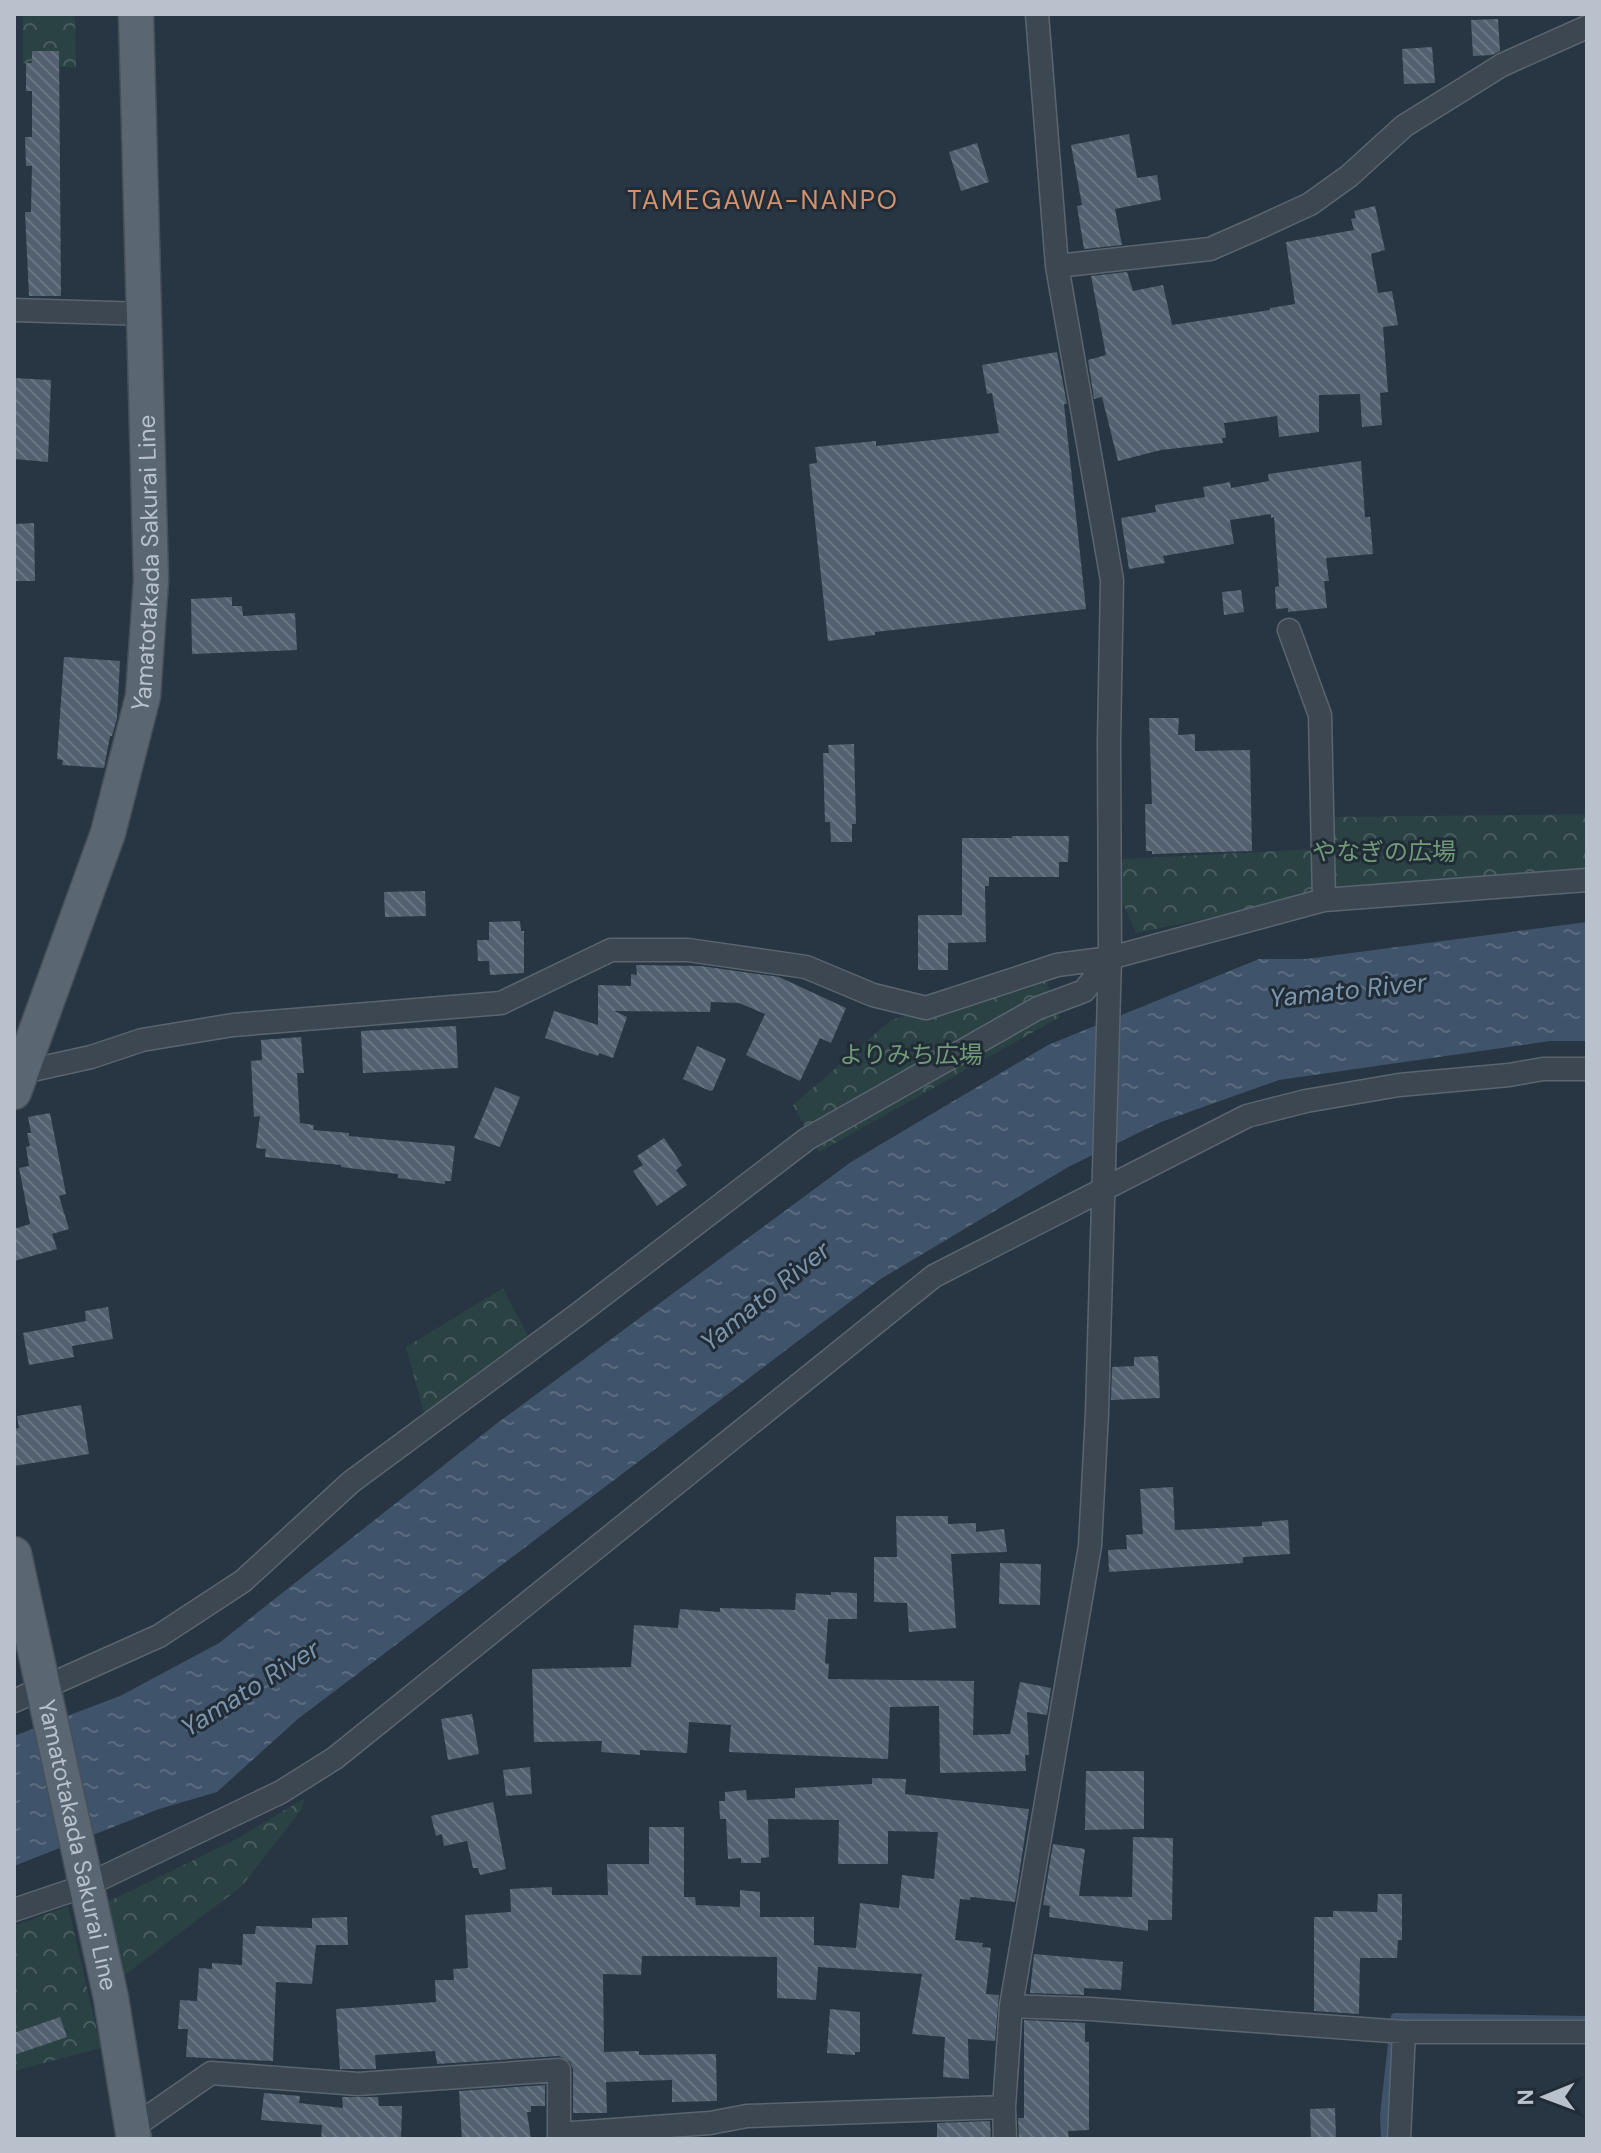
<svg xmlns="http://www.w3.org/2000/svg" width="1601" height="2153" viewBox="0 0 1601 2153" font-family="'DM Sans','Noto Sans JP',sans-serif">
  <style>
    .forest { fill: url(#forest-crowns) }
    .water { fill: url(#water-ripples) }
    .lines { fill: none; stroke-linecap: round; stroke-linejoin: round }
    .stream { stroke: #3f546a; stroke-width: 8 }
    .building { fill: url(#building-back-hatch) }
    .street-casing { stroke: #5a656f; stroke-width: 25 }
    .primary-casing { stroke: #46505b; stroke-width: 37 }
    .street { stroke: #3c4752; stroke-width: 22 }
    .primary { stroke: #5a6671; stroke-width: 34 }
    .labels { text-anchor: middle; stroke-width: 6; stroke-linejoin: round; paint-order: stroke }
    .street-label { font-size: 24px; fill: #b9c2cc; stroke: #212c37 }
    .park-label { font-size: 24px; fill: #719b78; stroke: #212c37 }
    .neighbourhood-label { font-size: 26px; letter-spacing: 2px; fill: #d2926e; stroke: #212c37 }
    .water-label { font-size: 26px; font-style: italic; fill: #7b95ad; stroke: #212c37 }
  </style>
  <defs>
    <pattern id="forest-crowns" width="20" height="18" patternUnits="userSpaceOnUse" patternTransform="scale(2)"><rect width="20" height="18" fill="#2a4243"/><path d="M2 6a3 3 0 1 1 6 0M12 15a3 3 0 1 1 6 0" fill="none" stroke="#475c5d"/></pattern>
    <pattern id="water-ripples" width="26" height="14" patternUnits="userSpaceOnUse" patternTransform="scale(2)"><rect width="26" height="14" fill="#3f546a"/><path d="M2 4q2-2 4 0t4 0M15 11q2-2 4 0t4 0" fill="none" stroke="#596b7e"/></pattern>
    <pattern id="building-back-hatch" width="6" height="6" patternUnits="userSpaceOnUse" patternTransform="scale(2)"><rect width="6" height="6" fill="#53606f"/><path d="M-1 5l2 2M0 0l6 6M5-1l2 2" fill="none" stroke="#6a7582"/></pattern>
  </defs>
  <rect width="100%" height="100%" fill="#283542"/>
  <path class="forest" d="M23 14H75L76 68 23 63Z
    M1587 814V873L1328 892 1330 817Z
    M1313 849 1319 896 1136 933 1122 901V859Z
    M1040 977 1047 982 1060 1017 819 1152 793 1105 891 1020Z
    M503 1288 531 1342 426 1421 406 1347Z
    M305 1798 302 1809 241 1887 118 1980 103 1904 233 1841Z
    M68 1906 101 2048 14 2071V1926Z"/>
  <path class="water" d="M1587 922V1041H1550L1279 1080 1161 1122 1070 1166 879 1280 299 1718 217 1792 159 1809 14 1866V1736L120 1696 219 1643 496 1424 851 1162 1048 1045 1259 959H1306Z"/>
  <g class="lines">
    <path class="stream" d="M1385 2139 1384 2115 1395 2017 1587 2020"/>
  </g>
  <path class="building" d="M1498 19 1500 51 1492 55 1473 56 1471 20Z
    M1432 47 1435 83 1404 84 1402 49Z
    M32 51H59L61 296H29L25 212H31L32 166H26L25 137H32V91H26V63H32Z
    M1129 134 1137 178 1157 175 1161 200 1115 209 1122 245 1084 249 1077 206 1082 205 1071 145Z
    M977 143 989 182 961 191 949 152Z
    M1375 206 1385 250 1371 254 1378 293 1392 291 1398 325 1383 327 1388 392 1380 393 1382 425 1362 427 1360 394 1319 395V432L1279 437 1277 416 1224 423 1226 438H1222L1223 443 1161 450 1118 461 1102 397 1094 399 1088 360 1106 355 1091 276 1127 272 1133 291 1163 285 1172 325 1270 310V308L1295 304 1286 242 1354 230 1351 219 1356 218 1354 211Z
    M1057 352 1067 404H1064L1086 609 875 632V635L828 641 809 464 817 463 815 447 876 441V446L999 433 992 393 987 394 982 365Z
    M14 378 51 380 48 462 14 459Z
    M1361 461 1365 517H1370L1373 554 1326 558 1329 581H1324L1327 608 1288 612V608L1276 609 1275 587 1279 586 1274 517 1271 518V514L1230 520 1234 544 1163 556 1165 563 1129 569 1121 518 1156 512 1155 505 1205 497 1203 487 1230 482 1231 488 1269 481 1268 474Z
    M34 523 35 581H14V524Z
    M1241 590 1244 612 1224 615 1222 592Z
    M232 597V606H242L243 616 295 613 297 650 192 654 191 599Z
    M64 657 120 661 117 718 112 736H110L104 768 62 765 63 760 57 759Z
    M1149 718H1179L1178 735 1195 734V751L1250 750 1252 851 1152 854V851H1146L1145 804H1152Z
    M854 744 856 824H852V842H831L830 822H825L823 753H829L828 745Z
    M1012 836H1069L1068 862H1059V877H989V886H985L986 942 948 943V970H918V915H962V838H1012Z
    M425 891 426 916 385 917 384 892Z
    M520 921 521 931H524V973L490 975 489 961H478L477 940H489V922Z
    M636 965 701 966 779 977 846 1008 831 1043 820 1038 800 1081 746 1055 765 1014 739 1003 711 1002 710 1012 614 1011 627 1017 613 1058 599 1053 598 1056 545 1038 554 1011 598 1025V985L631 986V974L637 975Z
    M456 1026 458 1068 363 1073 361 1031Z
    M301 1037 304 1073H297L300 1123 314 1125 313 1130 349 1133V1136L455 1146 451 1181H445V1184L398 1178V1174L341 1167V1165L265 1157 266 1149 256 1148 260 1116 254 1117 251 1061 262 1060 261 1040Z
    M697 1046 726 1059 713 1090 710 1091 683 1079Z
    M495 1087 520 1097 500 1147 474 1138Z
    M50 1113 66 1194 59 1196 69 1229 52 1234 57 1249 14 1261V1229L30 1224 19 1168 29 1166 26 1147 30 1146 27 1133H31L28 1117Z
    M664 1138 682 1165 676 1170 687 1185 657 1206 633 1171 643 1165 637 1156Z
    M108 1307 113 1339 72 1346 74 1357 29 1365 23 1333 86 1321 85 1311Z
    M1158 1356 1160 1398 1111 1400 1112 1367 1134 1366V1357Z
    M81 1405 89 1454 14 1466V1429L19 1428 17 1416Z
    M1173 1487 1175 1530 1262 1526V1522L1288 1520 1290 1554 1243 1557V1563L1109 1572 1108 1550 1127 1549 1126 1535 1143 1534 1140 1489Z
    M896 1516H948V1524L976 1523V1532L1004 1529 1007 1552 951 1554 956 1628 909 1632 907 1603 874 1602V1557H897Z
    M1000 1563 1041 1564 1040 1605 999 1604Z
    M831 1592 857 1593V1619H828L825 1663 829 1664 828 1679 974 1681 973 1735 1010 1734 1020 1682 1051 1688 1047 1715 1027 1712 1029 1755H1025L1026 1771 940 1773 939 1706 890 1707 888 1759 729 1752 731 1725 689 1722 687 1753 640 1750V1755L601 1752 602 1741 534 1742 532 1669 631 1667 634 1625 678 1628 680 1609 720 1612V1608L795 1610 796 1593 831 1595Z
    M472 1714 479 1754 448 1760 441 1719Z
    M530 1767 532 1794 506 1796 503 1770Z
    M1086 1771H1144V1829L1085 1830Z
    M872 1778 906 1779 905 1794 1029 1809 1015 1902 971 1897 970 1900 960 1899 955 1940 983 1943 982 1947 991 1948 986 1994 999 1995 995 2041 968 2039 969 2079 943 2077 945 2037 912 2034 922 1974 818 1967 816 2000 777 1998V1957L712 1956H642L641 1975 603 1974 604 2052 639 2051V2055L716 2054 717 2101 672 2102V2080L606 2082 607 2113H573V2069L570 2062 559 2056 437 2064 435 2051 375 2055 376 2069H340L336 2009 436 2002 435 1980H454L453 1969 468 1968 465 1915 511 1912 510 1889 552 1887V1895H608L607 1864H649V1827H684V1897H695L696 1905 740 1907V1890L760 1892V1917H814V1945L856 1948 860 1903 899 1908 902 1875 934 1879 938 1832 888 1831V1864H838L839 1820 768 1819 769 1857 761 1858V1863H741V1858L728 1859 726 1819H720L719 1801H725V1792L746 1790 747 1800 795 1798V1788L872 1784Z
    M493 1802 506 1869 480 1875 478 1868H473L467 1841 444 1846 442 1834 436 1836 431 1816Z
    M1133 1837 1173 1838 1172 1920H1148V1931L1049 1917 1050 1906 1043 1905 1053 1844 1085 1849 1079 1896 1132 1897Z
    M1378 1894H1402V1940H1398L1397 1958H1360L1359 2014 1314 2011V1917H1333V1911L1377 1912Z
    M347 1917 348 1945H316L312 1984 276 1982 273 2061 186 2057 188 2029H178L180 2000 197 2001 199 1968 212 1969V1963L242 1965 243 1934H255L256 1926 312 1928V1918Z
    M1034 1954 1123 1962 1121 1990 1084 1988V1995L1030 1993Z
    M830 2009 860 2012V2052H855V2055L827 2053Z
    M60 2017 67 2037 14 2055V2033Z
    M1024 2020 1085 2023V2042H1089V2130L1068 2131 1069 2139H1019L1018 2118H1024Z
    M545 2085V2106H531V2112H527L531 2139H462L459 2091Z
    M264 2093 300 2096 299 2103 343 2108 342 2097H378L379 2106H402L401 2139H321L322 2125 261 2120Z
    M1335 2108 1336 2139H1311L1310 2109Z
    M990 2121 991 2139H937V2123Z"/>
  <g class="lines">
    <defs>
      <path id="street" d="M1057 266 1210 249 1258 228 1310 204 1349 176 1404 126 1502 65 1587 27
        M14 310 146 314
        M1289 630 1320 715 1324 900
        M14 1074 91 1057 142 1040 233 1025 501 1003 611 950H688L806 967 873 995 926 1008 1057 965 1110 958 1324 900 1587 880
        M14 1701 159 1636 243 1581 351 1482 577 1315 807 1139 1038 1008 1084 991 1110 958
        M14 1910 85 1886 281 1792 335 1758 934 1276 1247 1116 1306 1101 1399 1085 1509 1075 1543 1069H1587
        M1011 2006 1090 2009 1404 2032H1587
        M132 2128 211 2073 358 2084 559 2070V2139
        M559 2134 710 2123 747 2116 1004 2107
        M1005 2139 1004 2107 1011 2006 1090 1546 1097 1413 1110 958 1109 740 1112 580 1057 266 1037 14
        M1399 2139 1404 2032"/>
      <g id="primary">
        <path id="s1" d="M14 1092 108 833 143 696 151 580 136 14"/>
        <path id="s2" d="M14 1554 111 1998 134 2139"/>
      </g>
    </defs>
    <use href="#street" class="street-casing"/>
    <use href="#primary" class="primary-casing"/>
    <use href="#street" class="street"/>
    <use href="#primary" class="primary"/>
  </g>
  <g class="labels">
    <g class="street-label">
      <text dy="8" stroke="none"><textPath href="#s1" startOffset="550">Yamatotakada Sakurai Line</textPath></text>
      <text dy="8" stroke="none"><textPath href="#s2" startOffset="298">Yamatotakada Sakurai Line</textPath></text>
    </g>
    <g class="park-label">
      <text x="1384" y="860">やなぎの広場</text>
      <text x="911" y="1063">よりみち広場</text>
    </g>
    <g class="neighbourhood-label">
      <text x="763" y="209">TAMEGAWA-NANPO</text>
    </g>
    <g class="water-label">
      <text transform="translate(1348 990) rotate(-6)" y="9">Yamato River</text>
      <text transform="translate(765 1296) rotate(-39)" y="9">Yamato River</text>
      <text transform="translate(250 1688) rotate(-32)" y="9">Yamato River</text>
    </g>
  </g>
  <rect width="1601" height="2153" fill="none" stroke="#b9c2cc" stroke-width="32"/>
  <g transform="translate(1545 2097) rotate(269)" stroke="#212c37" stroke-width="6" paint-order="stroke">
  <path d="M0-6L14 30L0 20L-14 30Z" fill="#b9c2cc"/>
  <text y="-12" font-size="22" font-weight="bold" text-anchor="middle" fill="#b9c2cc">N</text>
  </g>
</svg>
